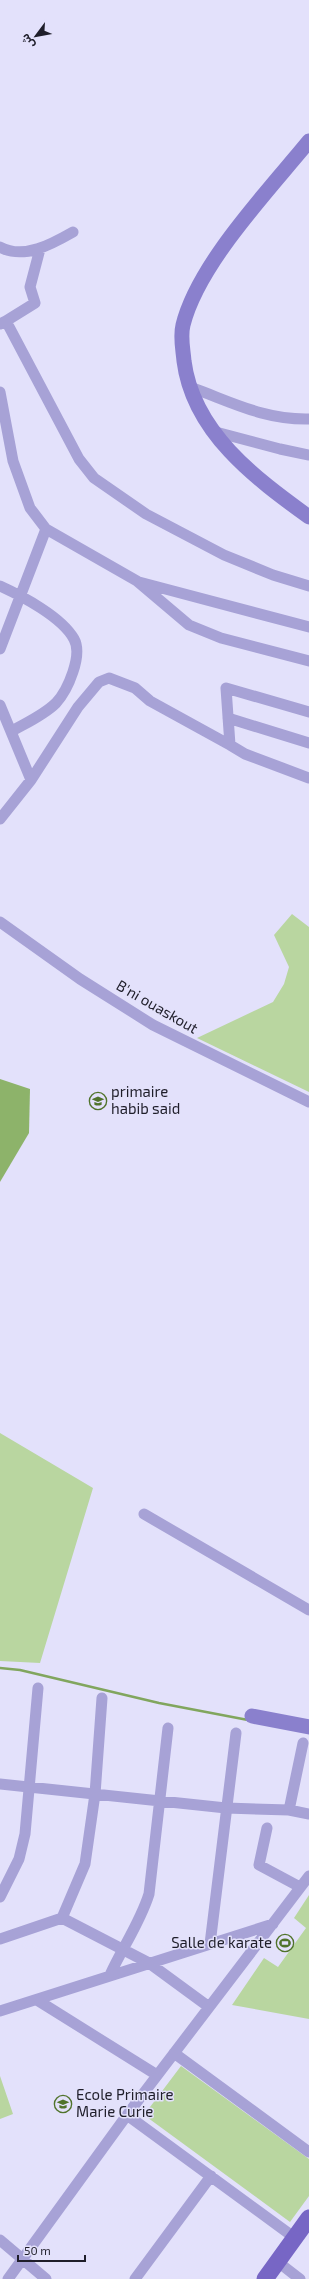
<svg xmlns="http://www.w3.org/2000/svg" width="309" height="2279" viewBox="0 0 309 2279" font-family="'Exo 2','Noto Sans Arabic',sans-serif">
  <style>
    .green { fill: #b9d6a0 }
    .forest { fill: #8db36a }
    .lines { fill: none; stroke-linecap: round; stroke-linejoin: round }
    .stream { stroke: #81a65e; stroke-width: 2.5 }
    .street { stroke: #a7a2d6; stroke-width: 11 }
    .secondary { stroke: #8a80cd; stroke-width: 15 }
    .primary { stroke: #7766c5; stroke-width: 17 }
    .labels { text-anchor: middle; stroke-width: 3; stroke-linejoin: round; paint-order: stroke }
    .street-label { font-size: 15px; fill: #1f1e2a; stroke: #e3e1fb }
    .poi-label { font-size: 15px; fill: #1f1e2a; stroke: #e3e1fb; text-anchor: start }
  </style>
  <rect width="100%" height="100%" fill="#e3e1fb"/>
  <path class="green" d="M292 914 309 927V1092L197 1038 273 1002 284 984 289 967 274 935Z
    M0 1433 93 1488 40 1663 0 1661Z
    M309 1895V2019L232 2005 264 1958 278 1967 306 1928 294 1918Z
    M181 2066 309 2159V2196L290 2222 144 2115Z
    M0 2076 13 2114 0 2119Z"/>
  <path class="forest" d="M0 1079 30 1089 29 1133 0 1182Z"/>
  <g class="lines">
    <path class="stream" d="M0 1668 20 1670 159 1703 248 1720"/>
    <path class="street" d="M0 247C24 260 52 244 73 232
      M6 321 35 303 30 287 40 249
      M0 324 6 321 79 459 94 478 146 514 224 555 273 575 309 586
      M190 387C232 402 264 420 309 419
      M0 392 13 461 30 508 46 529 137 581 189 625 221 638 309 661
      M212 431 280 449 309 455
      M139 582 309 627
      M0 586C22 596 62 617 74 639 83 655 68 690 56 703 44 715 26 723 12 731
      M0 649 46 529
      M0 705 31 780 0 819
      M309 712 226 688 230 745 245 754 309 778
      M228 718 309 743
      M31 780 78 707 99 682 109 678 135 688 150 701 230 745
      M0 922 80 979 153 1025 309 1102
      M144 1514 309 1610
      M0 1784 226 1808 289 1810 309 1814
      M289 1810 303 1743
      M267 1828 259 1865 300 1887
      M0 1897 19 1859 25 1834 38 1688
      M62 1918 149 1963 209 2007
      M0 1939 62 1918 85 1864 95 1794 102 1698
      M210 1944 236 1733
      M110 1975C122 1948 140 1923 149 1894L168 1728
      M37 2000 157 2075
      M0 2011 273 1924
      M174 2053 309 2152
      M127 2115 295 2238
      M0 2240 46 2279
      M278 2262 300 2279
      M8 2279 127 2115 309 1876
      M135 2279 211 2176"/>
    <path class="secondary" d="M309 141C269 190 198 264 183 325 180 337 183 349 184 361 193 432 255 478 309 517
      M252 1716 309 1727"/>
    <path class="primary" d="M265 2279 309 2218"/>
  </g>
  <defs>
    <symbol id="school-ring" viewBox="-11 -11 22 22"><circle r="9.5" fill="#e3e1fb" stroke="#50732b" stroke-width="1.5"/><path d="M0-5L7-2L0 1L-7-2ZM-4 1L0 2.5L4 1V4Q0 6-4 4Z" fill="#50732b"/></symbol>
    <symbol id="stadium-ring" viewBox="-11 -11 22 22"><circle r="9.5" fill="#e3e1fb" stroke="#50732b" stroke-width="1.5"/><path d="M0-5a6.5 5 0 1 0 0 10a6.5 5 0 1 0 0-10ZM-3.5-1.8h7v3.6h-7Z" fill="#50732b"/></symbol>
  </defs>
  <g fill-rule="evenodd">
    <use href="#school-ring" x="88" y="1091" width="20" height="20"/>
    <use href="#stadium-ring" x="275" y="1933" width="20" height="20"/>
    <use href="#school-ring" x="53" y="2094" width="20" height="20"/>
  </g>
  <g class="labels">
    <g class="street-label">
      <text transform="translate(157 1007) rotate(30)" y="5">B'ni ouaskout</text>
    </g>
    <g class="poi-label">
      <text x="111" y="1097">primaire<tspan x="111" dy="17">habib said</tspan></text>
      <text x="272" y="1948" text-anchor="end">Salle de karate</text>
      <text x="76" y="2100">Ecole Primaire<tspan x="76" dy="17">Marie Curie</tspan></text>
    </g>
  </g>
  <g transform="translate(36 36) rotate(238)" stroke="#e3e1fb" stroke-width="3" paint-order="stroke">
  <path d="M0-3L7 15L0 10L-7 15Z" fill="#1f1e2a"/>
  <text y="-6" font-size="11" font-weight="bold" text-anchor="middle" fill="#1f1e2a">ش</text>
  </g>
  <path d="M18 2255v6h67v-6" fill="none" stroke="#1f1e2a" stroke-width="2"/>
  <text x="24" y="2255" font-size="12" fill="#1f1e2a" stroke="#e3e1fb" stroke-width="3" paint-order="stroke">50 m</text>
</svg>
